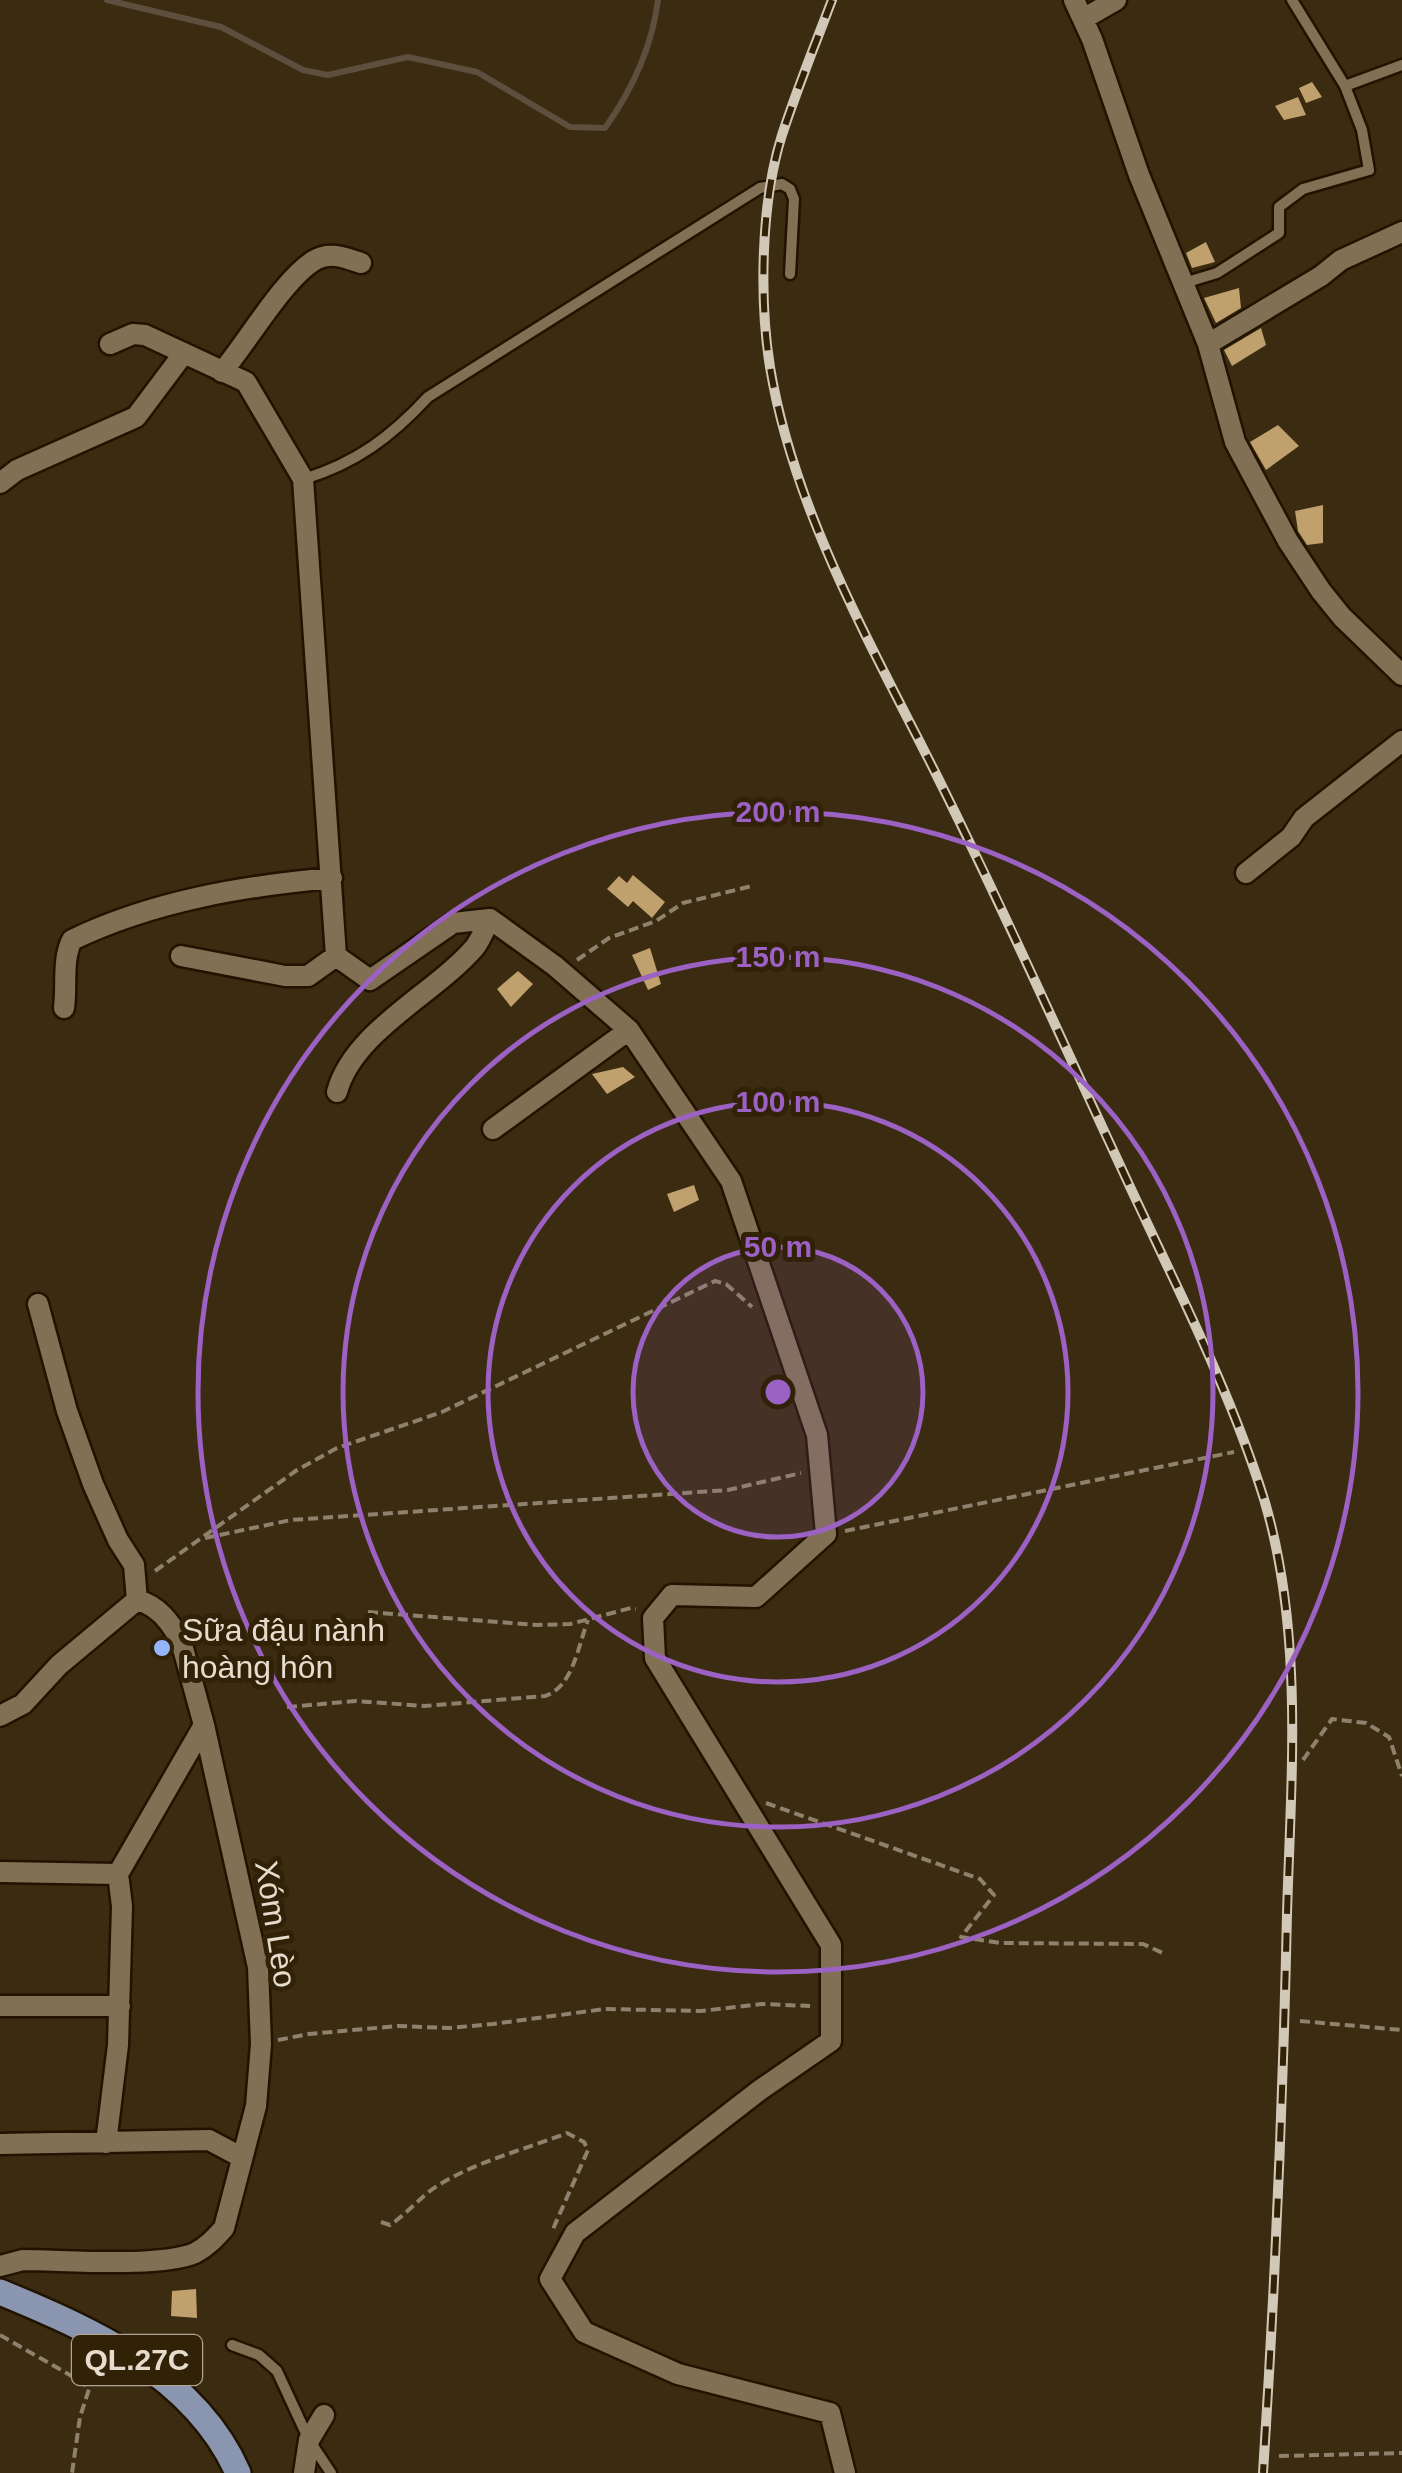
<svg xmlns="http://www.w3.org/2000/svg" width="1402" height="2473" viewBox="0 0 1402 2473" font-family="Arial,sans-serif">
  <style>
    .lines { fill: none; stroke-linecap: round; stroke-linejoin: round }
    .stream { stroke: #5c4f3e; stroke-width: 6 }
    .building { fill: #c0a16e }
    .lane-casing { stroke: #211300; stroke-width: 15 }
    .street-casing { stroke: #211300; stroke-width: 25 }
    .primary-casing { stroke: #211300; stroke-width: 30 }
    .path { stroke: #8e816d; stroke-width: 4; stroke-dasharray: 10 5; stroke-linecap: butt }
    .lane { stroke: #817054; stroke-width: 10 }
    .street { stroke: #817054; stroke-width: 20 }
    .primary { stroke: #8a95af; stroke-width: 25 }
    .rail-casing { stroke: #d2c8b7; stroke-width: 10 }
    .rail { stroke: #302107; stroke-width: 6; stroke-dasharray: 19; stroke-linecap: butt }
    .ring { fill: none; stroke: #9b61c3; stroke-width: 5 }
    .poi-dot { fill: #95b6fd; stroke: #302107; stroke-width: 4 }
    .labels { text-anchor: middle; stroke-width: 10; stroke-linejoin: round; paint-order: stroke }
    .shield { fill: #302107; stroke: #afa492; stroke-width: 2.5 }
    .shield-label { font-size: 30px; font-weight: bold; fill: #e6dccd }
    .poi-label { font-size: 32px; fill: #e6dccd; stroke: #302107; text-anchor: start }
    .street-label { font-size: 32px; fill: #e6dccd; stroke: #302107 }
    .centre { fill: #9b61c3; stroke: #302107; stroke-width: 5 }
    .ring-label { font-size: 30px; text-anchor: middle; font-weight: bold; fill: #9b61c3; stroke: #302107; stroke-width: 10; stroke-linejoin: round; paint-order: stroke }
  </style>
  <rect width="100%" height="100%" fill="#3a2b11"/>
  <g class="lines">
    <path class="stream" d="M107 0 221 27 303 70 328 75 408 57 477 72 570 127 605 128C632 90 652 47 658 0"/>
  </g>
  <path class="building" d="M1312 82 1322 97 1306 103 1299 88Z
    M1298 97 1306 115 1284 120 1275 106Z
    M1206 242 1215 262 1192 268 1186 253Z
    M1239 288 1241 308 1216 323 1204 298Z
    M1261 328 1266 345 1232 366 1224 350Z
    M1278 425 1299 446 1266 470 1250 442Z
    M1323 505V543L1307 545 1298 531 1295 511Z
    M633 875 665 902 652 918 633 901 628 907 607 889 619 876 627 883Z
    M650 948 661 984 648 990 632 955Z
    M518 971 533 984 511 1007 497 989Z
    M623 1067 635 1077 607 1094 592 1074Z
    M694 1185 699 1200 674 1212 667 1194Z
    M196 2289 197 2318 171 2316 172 2291Z"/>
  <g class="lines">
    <defs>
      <path id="lane" d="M1292 0 1345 86
        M1184 283 1217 273 1279 233V207L1303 189 1369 170 1362 130 1345 86 1402 65
        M304 479C356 463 391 437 428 397L760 188 782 184 790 189 794 199 790 274
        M232 2345 259 2355 277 2371 309 2440 331 2473"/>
      <path id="street" d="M1074 0 1092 39 1139 175 1208 344 1235 442 1288 541 1321 591 1342 617 1402 675
        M1083 19 1116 0
        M110 344 133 334 145 335 246 382 303 479 336 956 370 980 453 923 490 919 555 966 629 1030 731 1181 817 1435 826 1534 756 1597 672 1595 653 1618 655 1658 831 1945V2041L760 2090 575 2233 550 2279 584 2332 678 2374 830 2413 845 2473
        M1208 344 1321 276 1341 260 1402 232
        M222 372C246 344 285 277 315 260 330 251 346 258 361 263
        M0 483 17 470 136 417 184 353
        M1246 873 1291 837 1304 818 1402 741
        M181 956 285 976H308L336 956
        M64 1008C67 986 62 959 72 940 153 901 243 886 332 878
        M337 1092C353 1031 435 994 475 947 481 939 485 928 490 919
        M493 1129 629 1030
        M38 1304 67 1411 93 1484 118 1540 134 1565 137 1600
        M0 1716 23 1704 59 1665 137 1600C159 1606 170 1622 181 1641L204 1725 258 1967 261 2044 256 2106 224 2228C215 2238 207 2247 195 2253 160 2268 65 2260 23 2260L0 2266
        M0 1872 118 1874
        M0 2006H120
        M106 2143 118 2045 122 1906 118 1874 204 1725
        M0 2144 209 2140 241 2157
        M304 2473 309 2440 324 2415"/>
      <path id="primary" d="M0 2292C92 2330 195 2375 238 2473"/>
    </defs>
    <use href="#lane" class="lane-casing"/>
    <use href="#street" class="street-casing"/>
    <use href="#primary" class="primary-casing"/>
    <path class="path" d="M577 960 609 938 656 921 683 903 752 886
      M845 1531 1234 1452
      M205 1538 291 1520 728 1490 801 1473
      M155 1571 297 1470 337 1448 442 1412 715 1281 726 1284 752 1307
      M368 1612 537 1625 570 1624 631 1608 636 1609
      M287 1707 356 1701 424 1706 545 1696C573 1687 578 1646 588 1620
      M1303 1760 1332 1719 1366 1723 1389 1737 1402 1776
      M766 1803 980 1879 994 1895 961 1937 1000 1943 1143 1944 1165 1954
      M1300 2021 1402 2030
      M278 2040 309 2034 398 2026 449 2028 493 2024 605 2009 701 2011 762 2004 810 2006
      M381 2222 390 2225C408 2213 420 2197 437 2186 477 2161 524 2150 567 2133L584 2142 588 2150 553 2229
      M0 2335 82 2382 89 2389 80 2417 72 2473
      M1279 2456 1402 2453"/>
    <use href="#lane" class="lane"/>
    <use href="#street" class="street"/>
    <use href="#primary" class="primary"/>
    <defs>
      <path id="rail" d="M832 0C815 45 797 89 782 135 761 201 759 298 770 367 794 512 872 646 937 776 1003 908 1063 1043 1125 1176 1174 1282 1229 1387 1264 1499 1304 1633 1291 1776 1287 1914 1283 2100 1275 2287 1263 2473"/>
    </defs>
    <use href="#rail" class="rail-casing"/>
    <use href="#rail" class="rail"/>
  </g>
  <circle cx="778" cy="1392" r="145" fill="#9b61c3" fill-opacity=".12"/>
  <g class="ring">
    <circle cx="778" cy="1392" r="145"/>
    <circle cx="778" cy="1392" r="290"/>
    <circle cx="778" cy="1392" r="435"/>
    <circle cx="778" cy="1392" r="580"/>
  </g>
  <circle class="poi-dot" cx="162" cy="1648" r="10"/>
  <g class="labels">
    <rect class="shield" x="72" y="2335" width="130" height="50" rx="8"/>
    <g class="shield-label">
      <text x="137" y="2370">QL.27C</text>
    </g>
    <g class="poi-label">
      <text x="182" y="1641">Sữa đậu nành<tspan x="182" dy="37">hoàng hôn</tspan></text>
    </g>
    <g class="street-label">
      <text transform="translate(276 1924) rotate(81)" y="11">Xóm Lèo</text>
    </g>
  </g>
  <circle cx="778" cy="1392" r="15" class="centre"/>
  <g class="ring-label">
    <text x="778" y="822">200 m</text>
    <text x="778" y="967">150 m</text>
    <text x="778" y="1112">100 m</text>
    <text x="778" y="1257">50 m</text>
  </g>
</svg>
